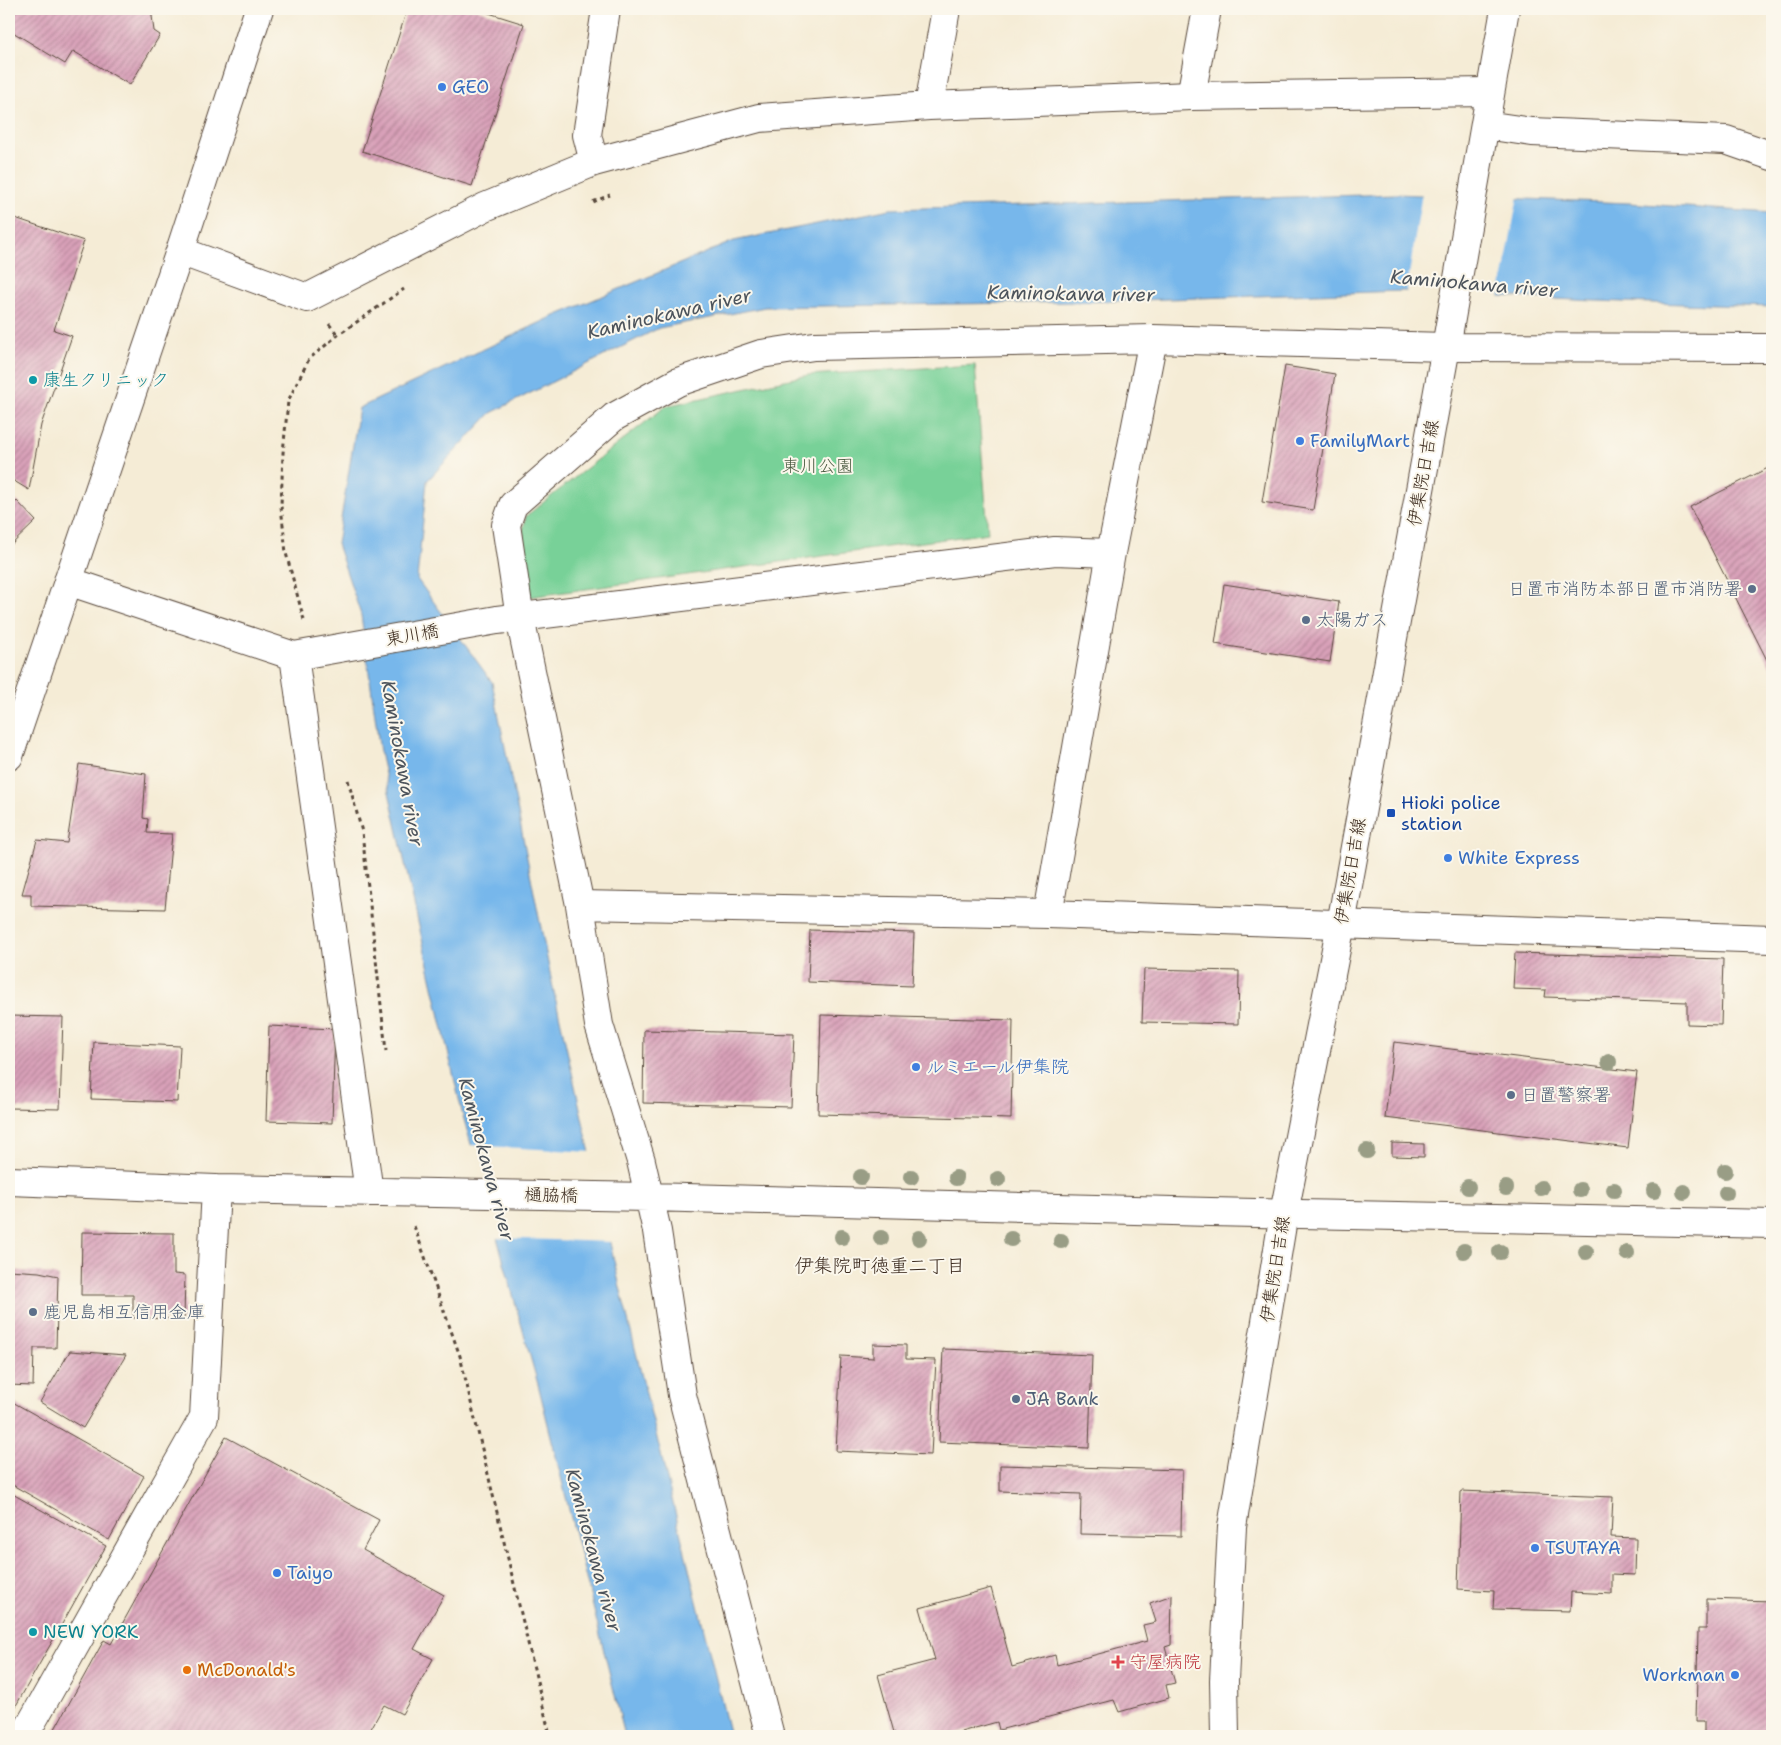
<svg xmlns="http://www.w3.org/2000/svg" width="1781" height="1745" viewBox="0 0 1781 1745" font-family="'Shantell Sans','Klee One',sans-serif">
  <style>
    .park { fill: #78d198; stroke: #5a7e5b }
    .water { fill: #77b7eb; stroke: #597084 }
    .pier { fill: #f5ecd6 }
    .building { fill: url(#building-hatch) }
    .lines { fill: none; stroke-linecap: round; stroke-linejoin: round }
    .minor-casing { stroke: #57473a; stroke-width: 30 }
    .major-casing { stroke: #57473a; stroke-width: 30 }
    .path { stroke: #57473a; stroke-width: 3; stroke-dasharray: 4 4; stroke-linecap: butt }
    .minor { stroke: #fff; stroke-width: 28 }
    .major { stroke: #fff; stroke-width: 28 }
    .tree { fill: #999d85 }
    .shop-dot { fill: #3f7fe0; stroke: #fbf7ec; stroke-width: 2 }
    .culture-dot { fill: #0f9aa8; stroke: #fbf7ec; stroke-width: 2 }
    .service-dot { fill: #5c6f8a; stroke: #fbf7ec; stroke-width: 2 }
    .transit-dot { fill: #1a4fb4; stroke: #fbf7ec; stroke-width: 2 }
    .health-dot { fill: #e0444e; stroke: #fbf7ec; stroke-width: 2 }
    .food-dot { fill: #e8710a; stroke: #fbf7ec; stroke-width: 2 }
    .labels { text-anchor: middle; stroke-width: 4; stroke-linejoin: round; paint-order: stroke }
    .shop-label { font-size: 18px; fill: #366cbe; stroke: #fbf7ec; text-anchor: start }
    .culture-label { font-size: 18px; fill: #0d838f; stroke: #fbf7ec; text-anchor: start }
    .park-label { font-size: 18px; fill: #4d5c43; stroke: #fbf7ec }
    .street-label { font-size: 18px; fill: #3b2a1e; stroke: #fbf7ec }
    .service-label { font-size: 18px; fill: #4e5e75; stroke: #fbf7ec; text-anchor: start }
    .transit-label { font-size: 18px; fill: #164399; stroke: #fbf7ec; text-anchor: start }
    .health-label { font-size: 18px; fill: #be3a42; stroke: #fbf7ec; text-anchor: start }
    .food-label { font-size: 18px; fill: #c56008; stroke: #fbf7ec; text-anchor: start }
    .water-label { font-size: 19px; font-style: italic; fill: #4d545c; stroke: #fbf7ec }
    .neighbourhood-label { font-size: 19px; fill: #3b2a1e; stroke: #fbf7ec }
  </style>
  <defs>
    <pattern id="building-hatch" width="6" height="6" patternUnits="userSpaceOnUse" patternTransform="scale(1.25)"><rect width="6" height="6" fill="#d9a1b9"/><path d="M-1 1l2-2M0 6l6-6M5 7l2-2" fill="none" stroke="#b18396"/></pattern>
  </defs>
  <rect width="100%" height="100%" fill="#fbf7ec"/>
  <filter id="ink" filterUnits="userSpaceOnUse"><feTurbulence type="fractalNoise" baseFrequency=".02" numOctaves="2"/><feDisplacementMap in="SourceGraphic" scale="10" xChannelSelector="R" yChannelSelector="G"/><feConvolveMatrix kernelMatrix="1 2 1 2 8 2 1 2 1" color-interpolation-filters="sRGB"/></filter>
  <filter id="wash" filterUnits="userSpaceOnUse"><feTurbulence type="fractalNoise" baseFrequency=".0096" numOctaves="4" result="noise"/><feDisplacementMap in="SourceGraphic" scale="20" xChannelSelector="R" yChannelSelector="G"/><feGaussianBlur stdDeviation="1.12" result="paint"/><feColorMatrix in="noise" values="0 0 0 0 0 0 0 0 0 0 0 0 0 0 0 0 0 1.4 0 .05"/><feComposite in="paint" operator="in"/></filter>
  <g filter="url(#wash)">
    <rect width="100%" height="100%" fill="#f5ecd6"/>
    <path class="park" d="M975 365 988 533 529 597 523 531 526 516 666 406 808 375Z"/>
    <path class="water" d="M1396 194 1629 203 1772 213V307L1594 301 1403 291 1081 302 765 307 659 328 491 413 427 481 417 579 492 682 552 983 619 1283 730 1736H625L539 1388 462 1112 416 913 380 752 361 615 337 544 359 408 550 318 734 241 890 209Z"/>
    <path class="pier" d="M1422 193 1518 196 1499 298 1406 294Z
      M469 1145 592 1152 612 1242 495 1238Z"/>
    <g id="blocks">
      <path class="building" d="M9 9H151L154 31 160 35 130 85 73 51 65 64 11 31 9 34Z
        M400 9H476L524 24 472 186 362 151 405 16Z
        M9 216 84 241 54 330 72 336 41 425 29 490 9 478Z
        M1285 366 1335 374 1313 510 1262 502Z
        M1772 466V670L1690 507Z
        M17 501 36 521 9 547V509Z
        M1224 584 1339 602 1330 662 1215 644Z
        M79 764 146 774 143 818 148 819 147 833 172 834 165 909 31 906V894H22L37 840 67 843Z
        M810 930 914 933 912 986 808 982Z
        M1515 953 1723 959 1721 1025 1687 1024V1002L1545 997 1546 990 1513 989Z
        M1144 969 1239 971 1238 1024 1142 1022Z
        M821 1015 1013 1020 1011 1119 818 1114Z
        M9 1016 63 1017 60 1109 9 1108Z
        M269 1026 335 1029 332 1123 266 1121Z
        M644 1030 794 1034 791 1107 643 1103Z
        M94 1042 180 1046 177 1102 91 1099Z
        M1394 1042 1637 1072 1628 1148 1385 1118Z
        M1392 1143 1424 1144V1157L1392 1156Z
        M82 1232 174 1233V1274L185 1275 184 1319 133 1318V1295H81Z
        M9 1270 39 1272 58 1276 56 1348H34L33 1386 9 1385Z
        M873 1344 906 1345V1359L936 1360 931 1455 836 1451 841 1356 873 1358Z
        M943 1349 1092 1355 1089 1448 939 1442Z
        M70 1351 126 1355 83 1428 40 1402Z
        M9 1400 144 1476 109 1540 9 1483Z
        M226 1437 379 1520 363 1550 444 1595 414 1649 433 1659 402 1714 384 1705 367 1736H51L104 1640 111 1644Z
        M1000 1465 1182 1470 1181 1536 1080 1534 1081 1494 1000 1491Z
        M1461 1491 1613 1497 1611 1537 1636 1538 1635 1575 1612 1574V1594L1571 1592 1570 1611 1493 1609 1494 1591 1458 1589Z
        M9 1492 106 1546 9 1718Z
        M991 1588 1012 1667 1055 1655 1057 1665 1147 1641 1143 1625 1156 1622 1150 1603 1172 1595 1171 1645 1165 1647 1175 1683 1166 1685 1169 1698 1119 1712 1114 1700 999 1730 997 1722 946 1736H895L878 1675 935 1660 920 1608Z
        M1706 1599 1772 1601V1736H1704V1721H1696L1698 1629H1706Z"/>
    </g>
  </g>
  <g filter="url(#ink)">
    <use href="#blocks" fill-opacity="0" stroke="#57473a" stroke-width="1"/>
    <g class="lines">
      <defs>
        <path id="minor" d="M1191 96 1207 9
          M929 106 946 9
          M1485 125 1532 132 1726 140 1772 156
          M594 162 587 135 606 9
          M180 251 307 298 485 207 594 162 759 118 929 106 1191 96 1490 92
          M68 581 294 656 497 620 1055 551 1111 553
          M294 656 369 1192
          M9 756 180 251 259 9
          M580 905 1048 914 1772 939
          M1048 914 1111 553 1153 339
          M9 1181 216 1189 649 1197 1211 1212 1772 1224
          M24 1736 204 1417 216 1189
          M770 1736 682 1395 657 1231 641 1161 599 1025 580 905 520 618 506 525 513 505 614 417 678 382 761 354 814 346 1153 339 1446 347 1772 348"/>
        <path id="major" d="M1225 1736 1224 1680 1232 1527 1284 1213 1341 924 1446 347 1505 9"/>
      </defs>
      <use href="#minor" class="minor-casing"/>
      <use href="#major" class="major-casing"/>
      <path class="path" d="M593 202 610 195
        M329 324 338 335
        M304 620 286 553 281 506 283 453 288 401 309 359 338 335 404 289
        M348 780 362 832 386 1051
        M414 1226 460 1356 550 1736"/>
      <use href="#minor" class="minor"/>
      <use href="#major" class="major"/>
    </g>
    <g class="tree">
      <circle cx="1609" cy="1062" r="8"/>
      <circle cx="1367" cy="1151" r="8"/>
      <circle cx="1725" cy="1171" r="8"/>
      <circle cx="861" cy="1177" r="8"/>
      <circle cx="911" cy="1177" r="8"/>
      <circle cx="956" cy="1178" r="8"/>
      <circle cx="998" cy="1179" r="8"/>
      <circle cx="1468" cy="1187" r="8"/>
      <circle cx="1506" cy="1188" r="8"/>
      <circle cx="1541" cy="1188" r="8"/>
      <circle cx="1580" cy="1190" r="8"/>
      <circle cx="1614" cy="1190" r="8"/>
      <circle cx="1654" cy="1191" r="8"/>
      <circle cx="1684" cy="1192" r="8"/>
      <circle cx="1726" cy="1193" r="8"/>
      <circle cx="842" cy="1237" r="8"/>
      <circle cx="881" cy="1238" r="8"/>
      <circle cx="919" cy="1238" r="8"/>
      <circle cx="1011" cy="1239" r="8"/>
      <circle cx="1061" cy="1241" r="8"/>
      <circle cx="1464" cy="1251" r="8"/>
      <circle cx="1500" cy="1252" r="8"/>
      <circle cx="1586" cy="1252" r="8"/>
      <circle cx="1627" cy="1253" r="8"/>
    </g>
  </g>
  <g class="shop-dot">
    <circle cx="442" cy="87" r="5"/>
    <circle cx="1300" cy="441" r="5"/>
    <circle cx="1448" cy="858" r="5"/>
    <circle cx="916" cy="1067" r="5"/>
    <circle cx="1535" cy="1548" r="5"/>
    <circle cx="277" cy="1573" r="5"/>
    <circle cx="1735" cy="1675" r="5"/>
  </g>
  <g class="culture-dot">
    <circle cx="33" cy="380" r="5"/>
    <circle cx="33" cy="1632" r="5"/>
  </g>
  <g class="service-dot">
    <circle cx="1752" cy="589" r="5"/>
    <circle cx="1306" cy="620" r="5"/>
    <circle cx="1511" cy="1095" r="5"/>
    <circle cx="33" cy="1312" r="5"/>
    <circle cx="1016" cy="1399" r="5"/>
  </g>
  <rect class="transit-dot" x="1386" y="808" width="10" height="10" rx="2.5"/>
  <path class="health-dot" d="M1115.5 1654.5h5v5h5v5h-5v5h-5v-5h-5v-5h5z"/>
  <circle class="food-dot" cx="187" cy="1670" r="5"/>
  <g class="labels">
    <g class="shop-label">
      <text x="452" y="93">GEO</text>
      <text x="1310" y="447">FamilyMart</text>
      <text x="1458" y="864">White Express</text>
      <text x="926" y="1073">ルミエール伊集院</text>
      <text x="1545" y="1554">TSUTAYA</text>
      <text x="287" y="1579">Taiyo</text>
      <text x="1725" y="1681" text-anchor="end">Workman</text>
    </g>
    <g class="culture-label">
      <text x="43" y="386">康⽣クリニック</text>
      <text x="43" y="1638">NEW YORK</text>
    </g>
    <g class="park-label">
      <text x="818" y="472">東川公園</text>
    </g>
    <g class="street-label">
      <text transform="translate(1423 473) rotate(-80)" y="6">伊集院日吉線</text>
      <text transform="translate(412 635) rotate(-10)" y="6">東川橋</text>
      <text transform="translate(1350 871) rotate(-80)" y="6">伊集院日吉線</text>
      <text transform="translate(551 1195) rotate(1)" y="6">樋脇橋</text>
      <text transform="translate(1275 1269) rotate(-81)" y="6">伊集院日吉線</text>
    </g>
    <g class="service-label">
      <text x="1742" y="595" text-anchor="end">日置市消防本部日置市消防署</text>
      <text x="1316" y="626">太陽ガス</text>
      <text x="1521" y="1101">日置警察署</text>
      <text x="43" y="1318">鹿児島相互信用金庫</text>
      <text x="1026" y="1405">JA Bank</text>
    </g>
    <g class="transit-label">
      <text x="1401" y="809">Hioki police<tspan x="1401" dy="21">station</tspan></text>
    </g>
    <g class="health-label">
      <text x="1129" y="1668">守屋病院</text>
    </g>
    <g class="food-label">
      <text x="197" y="1676">McDonald's</text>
    </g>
    <g class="water-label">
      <text transform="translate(1474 283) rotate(5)" y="7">Kaminokawa river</text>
      <text transform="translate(1071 293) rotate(1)" y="7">Kaminokawa river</text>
      <text transform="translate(669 313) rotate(-13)" y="7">Kaminokawa river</text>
      <text transform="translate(403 763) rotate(80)" y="7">Kaminokawa river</text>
      <text transform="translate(487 1159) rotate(75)" y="7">Kaminokawa river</text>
      <text transform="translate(594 1550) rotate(75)" y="7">Kaminokawa river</text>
    </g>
    <g class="neighbourhood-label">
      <text x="880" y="1272">伊集院町徳重二丁目</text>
    </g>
  </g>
  <rect width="1781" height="1745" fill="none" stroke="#fbf7ec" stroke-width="30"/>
</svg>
